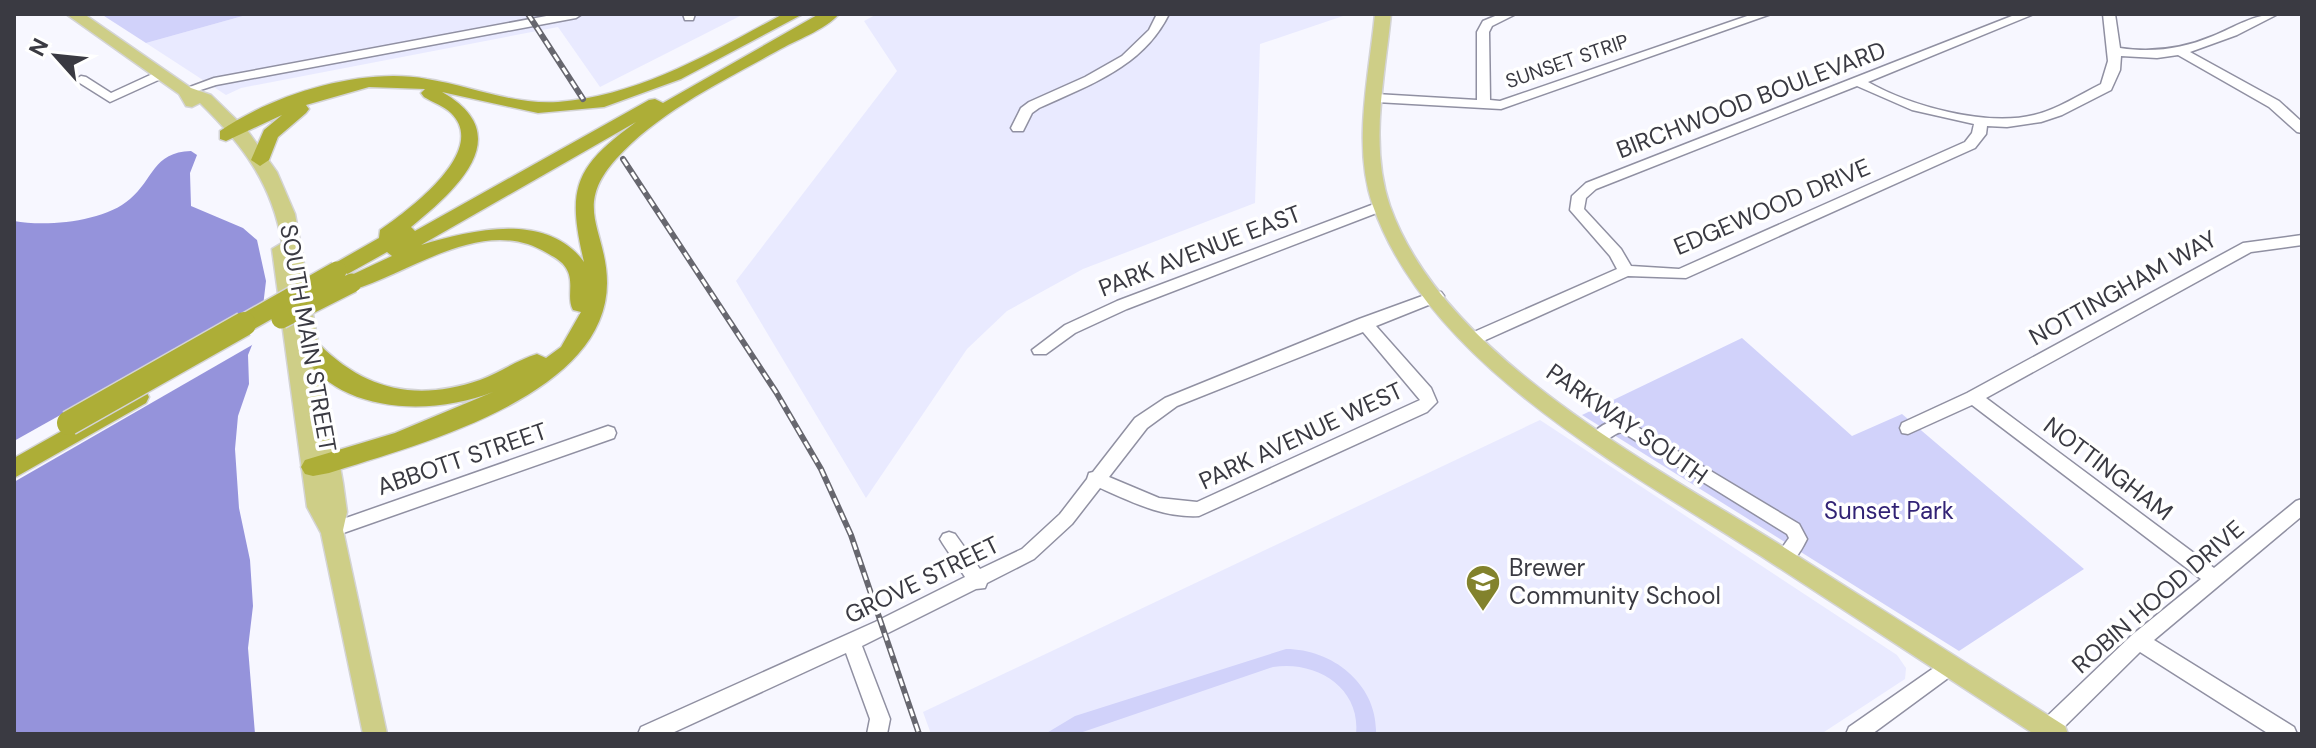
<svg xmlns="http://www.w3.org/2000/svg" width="2316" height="748" viewBox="0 0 2316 748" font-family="'DM Sans',sans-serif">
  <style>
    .built { fill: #e9eaff }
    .green { fill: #d1d2fa }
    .water { fill: #9593db }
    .pier { fill: #f7f7ff }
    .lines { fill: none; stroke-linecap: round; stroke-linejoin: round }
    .minor-casing { stroke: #9090a2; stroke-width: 3 }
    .major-casing { stroke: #d4d4d5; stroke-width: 3 }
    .highway-casing { stroke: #d4d4d5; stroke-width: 3 }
    .minor { fill: #fff; fill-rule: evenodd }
    .major { fill: #cece87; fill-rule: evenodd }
    .highway { fill: #adae37; fill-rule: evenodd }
    .rail-casing { stroke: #67676f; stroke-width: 6 }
    .rail { stroke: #fff; stroke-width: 3; stroke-dasharray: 8; stroke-linecap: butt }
    .highway-bridge-far1-casing { stroke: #d4d4d5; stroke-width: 22; stroke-linecap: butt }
    .highway-bridge-casing { stroke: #d4d4d5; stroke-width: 27; stroke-linecap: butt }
    .highway-bridge-far1 { stroke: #adae37; stroke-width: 19 }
    .highway-bridge { stroke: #adae37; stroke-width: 24 }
    .labels { text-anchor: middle; stroke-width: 7; stroke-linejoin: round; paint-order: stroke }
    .far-street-label { font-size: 20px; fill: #3a3a42; stroke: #fff }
    .street-label { font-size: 24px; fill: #3a3a42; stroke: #fff }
    .park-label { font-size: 24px; fill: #322375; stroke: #fff }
    .poi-label { font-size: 24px; fill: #3a3a42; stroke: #fff; text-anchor: start }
  </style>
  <rect width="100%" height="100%" fill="#f7f7ff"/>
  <path class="built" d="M250 14H744L600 87 558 27 241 88 226 95 146 43Z
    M877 14H1349L1260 44 1255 203 1083 269 1007 311 967 349 866 498 736 281 897 71 864 21Z
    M1540 420 1897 655 1906 668 1905 679 1821 734H931L923 712Z"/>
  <path class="green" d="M101 14H250L146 43Z
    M1742 338 1852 436 1902 414 2084 569 1959 651 1582 415Z
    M1286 649C1333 649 1378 685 1376 734H1356C1361 687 1315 660 1273 667L1077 734H1045L1075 716Z"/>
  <path class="water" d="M191 151 197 155 190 173 191 206 243 228 257 240 266 281 261 323 248 355 249 384 238 416 235 449 239 508 250 560 253 606 248 648 255 734H14V221C46 227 104 222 130 199 153 180 153 152 191 151Z"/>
  <path class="pier" d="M269 298 259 341 14 482V441Z"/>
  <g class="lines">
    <defs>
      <path id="minor" d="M557 14H582L576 18 216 85 185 95 179 91 214 78Z
        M683 14H695L693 20H685Z
        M1157 14H1169C1143 67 1089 85 1039 108L1032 113 1023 131H1013L1011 128 1021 108 1029 102 1085 77 1122 56 1149 30Z
        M1500 14H1516L1492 26 1489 32 1490 100 1500 101 1753 14H1771L1501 109 1376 102 1370 98 1376 94 1477 100V32L1483 21Z
        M2017 14H2034L1868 82C1910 106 1986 127 2034 115 2058 109 2079 95 2101 84L2108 61 2103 14H2115L2120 48C2153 53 2182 49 2213 36 2235 27 2254 14 2278 14L2237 35 2190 52 2279 101 2302 122V133L2297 132 2269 107 2178 55 2157 58 2121 56 2120 70 2111 90 2062 115 2041 122 2007 127 1987 126 1986 134 1975 148 1686 278 1628 276 1479 343H1467L1465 339 1467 335 1617 269 1610 256 1570 210 1572 196 1586 183ZM1857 86 1912 110 1974 124 1972 133 1965 142 1679 269 1631 266 1621 249 1584 209 1586 198 1596 189Z
        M161 70 165 71V77L110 102 75 80 81 76 86 77 111 93Z
        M1382 201 1389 206 1387 209 1127 309 1075 333 1046 354H1034L1032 350 1065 325 1117 301Z
        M2302 235V245L2251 252 1986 398 2214 568 2296 501 2302 499V516L2154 640 2294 727 2297 734H2269L2140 652 2057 734H2040L2038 729 2041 722 2132 635 2201 579 1972 405 1908 434 1902 433 1900 428 1902 423 1967 393 2243 243Z
        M1436 291 1441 292 1444 296 1441 300 1376 326 1431 388 1437 402 1427 412 1199 516C1163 518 1132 502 1100 488L1072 524 1034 559 987 583 985 588 976 589 862 646 890 719 887 734H867L870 719 846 653 670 734H638L641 727 875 622 965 577 943 544 940 539 943 534 949 532 955 534 980 569 1022 549 1060 514 1087 479 1089 473 1093 472 1135 418 1165 398 1359 319ZM1363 332 1420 400 1197 502 1159 498 1109 477 1147 428 1177 406Z
        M1624 419 1799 524 1807 539C1801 551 1791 570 1777 564L1774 559 1789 538 1787 534 1622 432C1609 434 1604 449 1590 445L1588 440C1596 427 1609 420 1624 419Z
        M608 426 614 428 616 433 614 438 332 537 326 535 323 530 326 525Z
        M1948 658 1955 661 1958 667 1955 673 1872 734H1846L1849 727Z"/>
      <path id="major" d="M66 14H84L191 88 211 95 247 130 277 172 295 214 343 483 347 512 343 530 387 734H363L321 533 307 507 272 249 282 243C272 183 242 144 200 103L192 107 186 106 179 94Z
        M1375 14H1391C1385 76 1369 145 1390 206 1444 358 1655 466 1785 548 1878 607 1971 666 2065 726L2068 734H2034C1943 675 1852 615 1761 556 1627 470 1428 364 1373 206 1352 145 1369 76 1375 14Z"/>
      <path id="highway" d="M783 14H803L681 79 604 107 538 113 442 92C518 135 457 189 411 227L415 231 649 100 655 99 663 103 819 14H839C825 30 796 40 777 51 723 81 658 112 616 159 572 208 607 230 607 283 607 397 415 445 329 473L313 476 305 474 301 467 305 460 395 433 493 392C432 416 337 415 300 350L303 344H319C365 390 416 402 480 380 499 373 517 360 537 354L546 358 561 347 581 312 573 310C566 298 575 282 566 268 562 261 554 257 547 253 483 214 412 273 352 290L345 288 342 283 345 278 392 256 387 252 344 276H330L327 271 330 266 379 238 380 230C407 211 490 151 451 113 444 106 432 102 424 97L421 93 425 89 369 87 306 105 309 109 306 113 278 137 269 160 260 166 251 160 264 130 282 115 226 141 220 139V131C274 94 362 67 427 79 471 86 513 105 558 102 639 96 713 52 783 14ZM636 122C573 168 567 189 584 262 547 211 471 230 421 245Z
        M138 388 146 391 149 397 146 403 14 478V458Z"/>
    </defs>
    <use href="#minor" class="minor-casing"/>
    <use href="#major" class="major-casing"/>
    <use href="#highway" class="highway-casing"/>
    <use href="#minor" class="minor"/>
    <use href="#major" class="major"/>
    <use href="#highway" class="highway"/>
    <defs>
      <path id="rail" d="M528 14 583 99
        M623 159 776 392 821 469 851 535 919 734"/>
    </defs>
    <use href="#rail" class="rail-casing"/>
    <use href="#rail" class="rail"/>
    <defs>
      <path id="highway-bridge-far1" d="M281 319 352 283
        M240 326 337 271"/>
      <path id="highway-bridge" d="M69 423 244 324"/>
    </defs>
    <use href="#highway-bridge-far1" class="highway-bridge-far1-casing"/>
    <use href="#highway-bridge" class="highway-bridge-casing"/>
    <use href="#highway-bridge-far1" class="highway-bridge-far1"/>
    <use href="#highway-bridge" class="highway-bridge"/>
  </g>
  <defs>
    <symbol id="school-pin" viewBox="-11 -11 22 30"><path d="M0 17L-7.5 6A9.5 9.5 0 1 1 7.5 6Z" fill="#82822c" stroke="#fff"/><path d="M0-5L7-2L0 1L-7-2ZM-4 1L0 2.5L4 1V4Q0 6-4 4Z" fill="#fff"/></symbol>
  </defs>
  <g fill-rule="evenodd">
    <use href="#school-pin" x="1463" y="562" width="40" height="54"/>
  </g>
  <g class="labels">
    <g class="far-street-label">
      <text transform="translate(1567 61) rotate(-19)" y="7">SUNSET STRIP</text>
    </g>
    <g class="street-label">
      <text transform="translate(1751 100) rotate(-21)" y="8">BIRCHWOOD BOULEVARD</text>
      <text transform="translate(1772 207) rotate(-23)" y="8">EDGEWOOD DRIVE</text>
      <text transform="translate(1200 251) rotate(-21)" y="8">PARK AVENUE EAST</text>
      <text transform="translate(2123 288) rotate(-29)" y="8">NOTTINGHAM WAY</text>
      <text transform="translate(308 338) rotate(80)" y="8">SOUTH MAIN STREET</text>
      <text transform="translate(1627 424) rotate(35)" y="8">PARKWAY SOUTH</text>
      <text transform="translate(1301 436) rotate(-25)" y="8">PARK AVENUE WEST</text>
      <text transform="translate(462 459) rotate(-19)" y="8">ABBOTT STREET</text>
      <text transform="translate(2108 469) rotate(37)" y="8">NOTTINGHAM</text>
      <text transform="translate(922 580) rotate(-26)" y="8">GROVE STREET</text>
      <text transform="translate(2158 597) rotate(-41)" y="8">ROBIN HOOD DRIVE</text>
    </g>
    <g class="park-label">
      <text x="1889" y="519">Sunset Park</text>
    </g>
    <g class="poi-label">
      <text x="1509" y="576">Brewer<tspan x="1509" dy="28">Community School</tspan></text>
    </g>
  </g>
  <rect width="2316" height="748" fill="none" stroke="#3a3a42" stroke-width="32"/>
  <g transform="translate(56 56) rotate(297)" stroke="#ffffff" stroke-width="6" paint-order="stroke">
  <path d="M0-6L14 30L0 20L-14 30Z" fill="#3a3a42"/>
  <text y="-12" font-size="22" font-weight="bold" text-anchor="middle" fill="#3a3a42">N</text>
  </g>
</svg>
